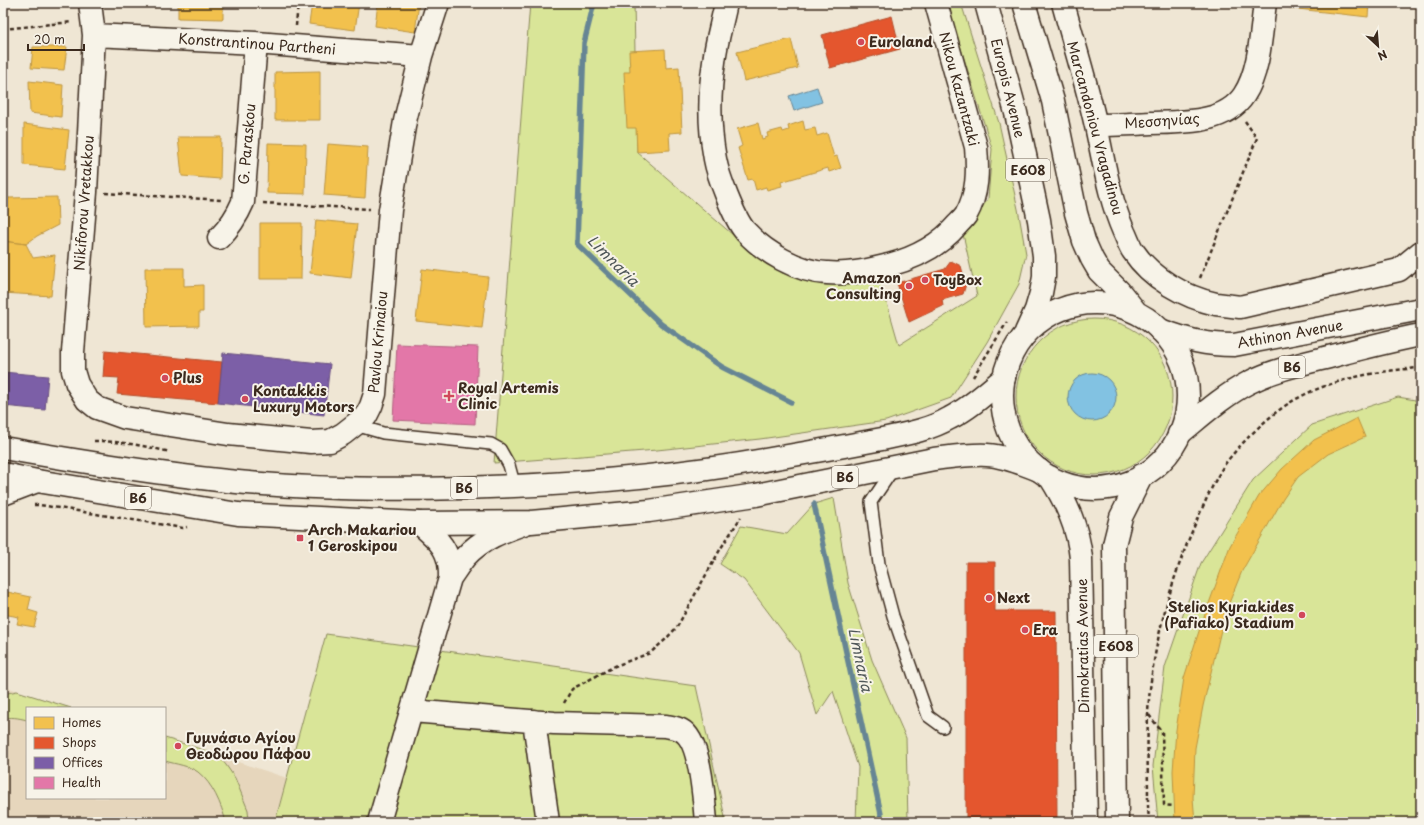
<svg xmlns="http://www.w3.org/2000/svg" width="1424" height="825" viewBox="0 0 1424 825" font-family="'Playpen Sans',sans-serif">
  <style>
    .built { fill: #e6d6bc }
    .green { fill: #d9e598; stroke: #8a885b }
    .water { fill: #82c2e2; stroke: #668594 }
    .homes { fill: #f2c14e; stroke: #bb9440 }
    .shops { fill: #e4572e; stroke: #b14a29 }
    .offices { fill: #7b5ea7; stroke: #684e7e }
    .health { fill: #e377a8; stroke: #b1607f }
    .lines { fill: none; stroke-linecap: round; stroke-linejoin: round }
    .stream { stroke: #668594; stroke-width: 5.5 }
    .service-casing { stroke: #3b2a1e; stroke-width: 14 }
    .minor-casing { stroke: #3b2a1e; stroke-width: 25 }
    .primary-casing { stroke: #3b2a1e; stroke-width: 25 }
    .trunk-casing { stroke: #3b2a1e; stroke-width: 25 }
    .path { stroke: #3b2a1e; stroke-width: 2.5; stroke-dasharray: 4 3; stroke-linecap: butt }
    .service { stroke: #f7f3e8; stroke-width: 11 }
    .minor { stroke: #f7f3e8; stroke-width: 22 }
    .primary { stroke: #f7f3e8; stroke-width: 22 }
    .trunk { stroke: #f7f3e8; stroke-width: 22 }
    .poi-dot { fill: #d1495b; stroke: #f7f3e8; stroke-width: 1.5 }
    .labels { text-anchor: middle; stroke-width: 4; stroke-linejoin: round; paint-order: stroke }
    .shield { fill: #f7f3e8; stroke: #73665b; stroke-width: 1 }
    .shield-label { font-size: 13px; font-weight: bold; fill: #3b2a1e }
    .poi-label { font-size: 14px; font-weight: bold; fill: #3b2a1e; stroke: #f7f3e8; text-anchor: start }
    .street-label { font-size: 14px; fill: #3b2a1e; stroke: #f7f3e8 }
    .water-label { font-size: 15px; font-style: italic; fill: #505859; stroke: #f7f3e8 }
  </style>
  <rect width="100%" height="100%" fill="#efe6d4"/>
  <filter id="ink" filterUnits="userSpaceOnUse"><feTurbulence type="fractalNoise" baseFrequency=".025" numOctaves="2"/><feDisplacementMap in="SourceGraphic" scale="8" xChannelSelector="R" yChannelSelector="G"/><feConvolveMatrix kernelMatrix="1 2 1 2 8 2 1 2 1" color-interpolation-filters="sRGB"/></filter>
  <g filter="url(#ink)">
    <path class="built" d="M3 686 71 708H27V798H165V738L287 778 274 822H3Z"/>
    <path class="green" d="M530 3H634L637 152 740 241 782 273 822 285 881 282 899 345 977 296 963 234 988 199 992 149 947 3H961L999 123 1018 209 1026 254 1019 284 987 342 951 398 886 421 760 439 657 450 494 463Z
      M1016 397a78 78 0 1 1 156 0a78 78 0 1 1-156 0Z
      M1398 397 1421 401V822H1158L1153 766 1165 667 1201 563 1253 480 1312 425Z
      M834 498 848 583 872 660 906 738 908 822H856L858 767 833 691 817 715 799 653 744 580 720 564 741 526 787 534 814 504Z
      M326 634 696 686 726 822H275Z
      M17 691 71 708H27V720C19 718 10 716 3 719V694Z
      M165 738 217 754 226 765 235 778 248 810 249 822H226C221 804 213 784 198 772 190 766 175 764 165 761Z"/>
    <path class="water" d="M817 87 822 102 794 111 789 96Z
      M1068 397a24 24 0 1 1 48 0a24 24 0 1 1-48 0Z"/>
    <path class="homes" d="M178 3H223V19L178 18Z
      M312 3H359L355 30 309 24Z
      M378 3H419L415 32 375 26Z
      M1290 3H1369L1368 17 1289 8Z
      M791 39 798 68 744 81 737 52Z
      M33 47H67L64 70 31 68Z
      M665 49 666 68 679 67 682 132 669 133 670 150 637 152 636 128H627L624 72H630L629 51Z
      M320 71V120H275V72Z
      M29 81 63 85 61 117 30 113Z
      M803 121 805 130 815 128 817 136 827 133 834 157 837 156 841 168 829 172 828 168 781 182 782 186 767 190 766 187 756 190 753 179 748 180 738 148 742 146 737 129 758 123 762 139 768 137 767 133 782 129 783 132 789 130 788 126Z
      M24 124 69 130 65 169 24 165Z
      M178 137H221L220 179 182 176Z
      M268 143 306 144 305 194 267 193Z
      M328 144 368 147 365 198 324 195Z
      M57 197 58 225 37 236 26 244 3 241V213L8 198Z
      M316 220 357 224 351 278 310 273Z
      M260 223H302L301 279H260Z
      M3 241 26 244 33 258 55 255 51 296 3 293Z
      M145 268H184V286L203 285V312H199V326L146 327Z
      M422 269 488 277 482 328 416 321Z
      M1357 418 1365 437 1328 454 1298 477 1283 499 1242 571 1225 613 1203 706 1195 748 1193 798 1195 822H1175L1173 771 1176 730 1184 678 1200 628 1230 546 1259 496 1282 469 1314 440Z
      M3 591 31 597 28 610 38 613 34 627 17 624 19 617 3 614Z"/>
    <path class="shops" d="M892 16 900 49 830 68 822 35Z
      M951 261 961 266 966 284 963 294 942 300 943 306 909 322 897 283 945 269Z
      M105 351 222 362 218 403 117 394 119 378 103 377Z
      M966 562H995V611H1056L1057 822H966Z"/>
    <path class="offices" d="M223 353 330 364 324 415 218 403Z
      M3 372 48 376 45 410 3 406Z"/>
    <path class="health" d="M397 344 478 347 475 424 393 420Z"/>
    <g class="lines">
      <path class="stream" d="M594 3 584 43 577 244 661 324 722 367 791 402
        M814 504 881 814 879 822"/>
      <defs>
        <path id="service" d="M355 425 383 433 491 444 500 449 509 465 515 487
          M894 468 871 502 879 564 893 616 928 716 943 727"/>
        <path id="minor" d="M90 3 94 35 86 192 73 352V371L77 384 87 400 97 408 125 418 228 434 311 442 330 441 343 434 366 416 371 406 375 394 390 210 405 121 421 56 438 3
          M726 3C722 23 716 42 714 62 709 94 709 127 715 159 718 176 734 218 745 231 764 252 798 272 827 273 849 275 868 270 889 265 916 258 940 245 958 224 961 221 964 218 966 215 978 194 978 170 976 147L936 3
          M1063 3C1074 44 1087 85 1096 126 1104 162 1109 198 1124 232 1127 238 1129 245 1133 251 1151 278 1184 297 1216 304 1224 305 1232 306 1240 307L1399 270 1421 252
          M94 35 256 43 421 56
          M1096 125C1114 125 1133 124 1151 123 1182 122 1225 124 1244 95 1260 71 1261 32 1265 3
          M219 238C230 227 237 216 243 202L256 43
          M3 494 37 481
          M419 523C430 533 444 543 448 559 450 565 450 571 450 578
          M412 711 554 723 666 726C671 727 677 728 681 730 701 740 704 801 706 822
          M534 721 548 822
          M379 822 450 578C455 571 460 563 465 557 481 539 503 531 526 523"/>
        <path id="primary" d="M1160 330C1188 340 1205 345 1234 345L1421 309
          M1179 434C1200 417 1223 396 1248 383 1273 370 1301 364 1329 357 1359 349 1390 341 1421 335
          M3 448C77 461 152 473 227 481 305 489 385 490 463 488 568 485 672 477 776 458 811 452 846 446 882 439 906 434 929 430 950 418 970 408 987 392 1004 378
          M3 474 37 481 238 514 419 523 531 522 649 511 756 495 934 459C951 457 970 454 987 455 1005 456 1023 464 1039 470"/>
        <path id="trunk" d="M986 3 1016 113 1039 220 1044 256V277L1041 293 1036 310 1026 332
          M1024 3 1053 101 1076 213 1084 241 1092 259 1099 271 1119 291 1136 312
          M1002 396a93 93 0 1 1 186 0a93 93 0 1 1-186 0Z
          M1050 477C1066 502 1078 527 1081 558L1086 822
          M1117 822 1114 545 1121 517 1142 475"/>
      </defs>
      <use href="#service" class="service-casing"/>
      <use href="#minor" class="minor-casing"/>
      <use href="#primary" class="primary-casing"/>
      <use href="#trunk" class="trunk-casing"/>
      <path class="path" d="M296 26 298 3
        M3 29 72 22
        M105 193 222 200
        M263 203 370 209
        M1200 278 1257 138 1245 121
        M973 377 1007 322
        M94 441C120 441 145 446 170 452
        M34 505H40L183 528 187 527
        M564 703 572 689 615 666 650 653 665 640 677 627 721 548 741 517
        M1149 715 1162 732 1164 805 1173 806
        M1149 822 1148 806C1148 775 1147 744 1148 713 1152 644 1172 575 1200 513 1208 496 1215 479 1225 464 1240 444 1269 415 1291 402 1327 380 1379 370 1421 368"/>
      <use href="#service" class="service"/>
      <use href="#minor" class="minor"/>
      <use href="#primary" class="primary"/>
      <use href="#trunk" class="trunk"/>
    </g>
  </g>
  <g class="poi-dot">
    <circle cx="861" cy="42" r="4"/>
    <circle cx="925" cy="280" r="4"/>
    <circle cx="909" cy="286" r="4"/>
    <circle cx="165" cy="378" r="4"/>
    <path d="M447 390h4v4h4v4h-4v4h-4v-4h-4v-4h4z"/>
    <circle cx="245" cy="399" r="4"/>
    <rect x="296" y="534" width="8" height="8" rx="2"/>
    <circle cx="989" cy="598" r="4"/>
    <circle cx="1302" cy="615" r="4"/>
    <circle cx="1025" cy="630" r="4"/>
    <circle cx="178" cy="746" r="4"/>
  </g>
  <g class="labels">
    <g class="shield">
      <rect x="1006" y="159" width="44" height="22" rx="3"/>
      <rect x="1279" y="356" width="26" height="22" rx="3"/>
      <rect x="832" y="466" width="26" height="22" rx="3"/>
      <rect x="451" y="477" width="26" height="22" rx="3"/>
      <rect x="125" y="487" width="26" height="22" rx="3"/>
      <rect x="1094" y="635" width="44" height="22" rx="3"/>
    </g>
    <g class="shield-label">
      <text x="1028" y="175">E608</text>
      <text x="1292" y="372">B6</text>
      <text x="845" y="482">B6</text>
      <text x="464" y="493">B6</text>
      <text x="138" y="503">B6</text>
      <text x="1116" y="651">E608</text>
    </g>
    <g class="poi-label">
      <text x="869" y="47">Euroland</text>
      <text x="901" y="283" text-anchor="end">Amazon<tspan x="901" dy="16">Consulting</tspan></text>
      <text x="933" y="285">ToyBox</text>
      <text x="173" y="383">Plus</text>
      <text x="458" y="393">Royal Artemis<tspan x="458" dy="16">Clinic</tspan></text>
      <text x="253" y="396">Kontakkis<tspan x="253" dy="16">Luxury Motors</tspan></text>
      <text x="308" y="535">Arch Makariou<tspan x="308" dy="16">1 Geroskipou</tspan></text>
      <text x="997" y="603">Next</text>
      <text x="1294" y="612" text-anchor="end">Stelios Kyriakides<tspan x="1294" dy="16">(Pafiako) Stadium</tspan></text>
      <text x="1033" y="635">Era</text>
      <text x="186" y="743">Γυμνάσιο Αγίου<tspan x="186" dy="16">Θεοδώρου Πάφου</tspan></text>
    </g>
    <g class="street-label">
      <text transform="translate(257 44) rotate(4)" y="5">Konstrantinou Partheni</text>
      <text transform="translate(1008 88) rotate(76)" y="5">Europis Avenue</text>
      <text transform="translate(959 89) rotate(75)" y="5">Nikou Kazantzaki</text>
      <text transform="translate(1162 121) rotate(-4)" y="5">Μεσσηνίας</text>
      <text transform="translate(1095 128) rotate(75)" y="5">Marcandoniou Vragadinou</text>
      <text transform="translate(247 144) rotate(-85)" y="5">G. Paraskou</text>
      <text transform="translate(84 203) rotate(-86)" y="5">Nikiforou Vretakkou</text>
      <text transform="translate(1290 334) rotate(-10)" y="5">Athinon Avenue</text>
      <text transform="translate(378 342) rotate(-85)" y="5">Pavlou Krinaiou</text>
      <text transform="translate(1083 646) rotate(-91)" y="5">Dimokratias Avenue</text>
    </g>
    <g class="water-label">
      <text transform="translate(613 261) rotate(45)" y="5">Limnaria</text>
      <text transform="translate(860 660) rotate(78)" y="5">Limnaria</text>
    </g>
  </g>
  <rect width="1424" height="825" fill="none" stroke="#f7f3e8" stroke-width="16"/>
  <rect x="8" y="8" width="1408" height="809" fill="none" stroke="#3b2a1e" stroke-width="1.5" filter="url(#ink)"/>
  <rect x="26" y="707" width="140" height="92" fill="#f7f3e8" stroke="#aca397"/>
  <rect x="34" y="717" width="20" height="12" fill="#f2c14e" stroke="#aca397"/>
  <text x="62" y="727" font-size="12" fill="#3b2a1e">Homes</text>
  <rect x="34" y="737" width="20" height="12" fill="#e4572e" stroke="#aca397"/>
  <text x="62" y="747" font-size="12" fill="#3b2a1e">Shops</text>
  <rect x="34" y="757" width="20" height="12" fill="#7b5ea7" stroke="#aca397"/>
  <text x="62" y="767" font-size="12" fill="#3b2a1e">Offices</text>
  <rect x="34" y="777" width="20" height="12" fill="#e377a8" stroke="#aca397"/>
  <text x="62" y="787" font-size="12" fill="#3b2a1e">Health</text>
  <g transform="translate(1378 46) rotate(154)" stroke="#f7f3e8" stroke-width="3" paint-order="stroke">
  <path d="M0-3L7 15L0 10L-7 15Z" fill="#3b2a1e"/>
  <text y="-6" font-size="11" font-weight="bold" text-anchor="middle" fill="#3b2a1e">N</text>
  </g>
  <path d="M28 44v6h56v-6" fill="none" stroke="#3b2a1e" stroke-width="2"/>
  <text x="34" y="44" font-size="12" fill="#3b2a1e" stroke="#f7f3e8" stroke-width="3" paint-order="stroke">20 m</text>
</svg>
